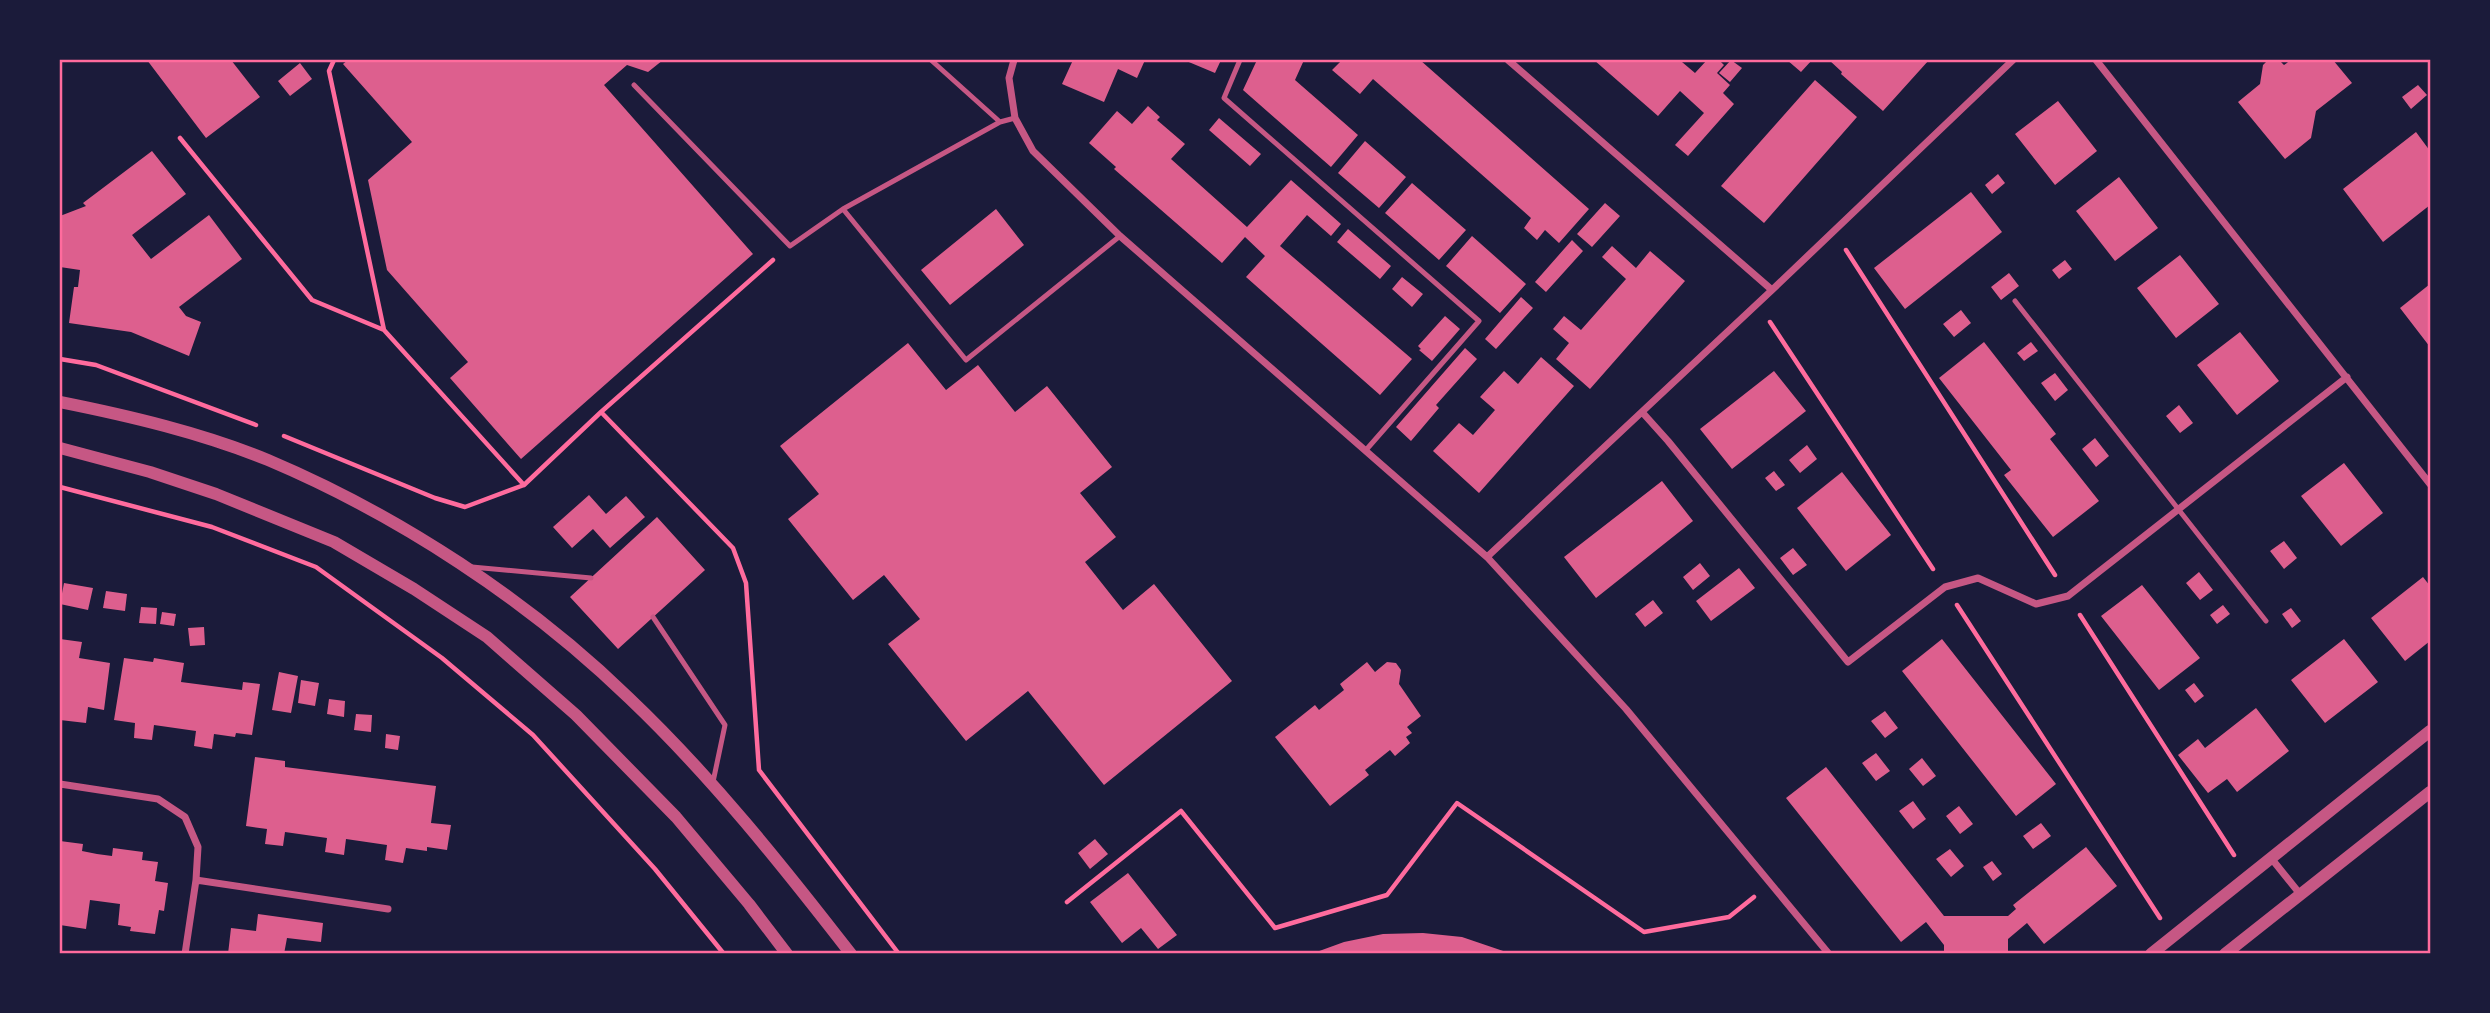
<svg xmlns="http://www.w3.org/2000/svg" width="2490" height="1013" viewBox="0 0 2490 1013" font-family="Figtree,sans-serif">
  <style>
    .building { fill: #dd5f8e }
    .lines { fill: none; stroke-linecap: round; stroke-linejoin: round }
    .path { stroke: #ff6b9d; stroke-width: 4.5 }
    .service { stroke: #c65784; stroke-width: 5 }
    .minor { stroke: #c65784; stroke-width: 7 }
    .tertiary { stroke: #c65784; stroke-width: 12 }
    .neatline { fill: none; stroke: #ff6b9d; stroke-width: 2.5 }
  </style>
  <rect width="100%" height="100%" fill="#1b1b3a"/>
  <path class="building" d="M147 60H231L260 97 206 138Z
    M348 60H663L648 72 627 65 604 85 753 254 521 459 450 378 468 362 387 270 368 180 412 142 343 64Z
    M1073 60H1145L1137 78 1118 69 1104 102 1062 84Z
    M1184 60H1221L1215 73Z
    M1257 60H1304L1295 80 1358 135 1331 167 1243 90Z
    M1342 60H1420L1589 209 1559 243 1545 230 1537 240 1524 228 1531 218 1373 79 1360 94 1332 70Z
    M1594 60H1685L1682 62 1695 73 1707 60H1719L1724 65 1717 73 1730 85 1723 93 1734 104 1688 156 1675 145 1704 113 1680 91 1658 116Z
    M1731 60 1742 68 1730 82 1719 73Z
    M1787 60H1812L1801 72Z
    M1829 60H1929L1883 111 1841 74 1842 72Z
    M2268 60H2279L2284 65 2291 60H2333L2352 83 2316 111 2311 138 2285 159 2238 102 2260 84 2263 65Z
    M300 63 312 79 290 96 278 81Z
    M1815 80 1857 117 1764 223 1721 186Z
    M2418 85 2427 95 2411 109 2402 97Z
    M2058 101 2097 151 2055 185 2015 134Z
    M1148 106 1160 117 1157 120 1185 144 1171 159 1247 227 1291 180 1341 224 1331 236 1307 215 1280 246 1412 359 1380 395 1246 277 1265 256 1245 237 1222 263 1114 169 1116 167 1089 143 1117 111 1132 124Z
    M1219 118 1261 154 1250 166 1209 130Z
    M2416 132 2430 151V205L2383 242 2343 189Z
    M1365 141 1406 177 1379 208 1338 173Z
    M152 151 186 194 132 235 151 259 209 215 242 259 179 307 186 316 201 322 189 356 131 332 69 323 74 287H78L80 270 60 267V216L86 206 83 203Z
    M1998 174 2005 183 1992 194 1985 185Z
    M2119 177 2158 228 2115 261 2076 211Z
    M1412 183 1466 230 1439 260 1385 213Z
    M1971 192 2002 232 1905 309 1874 268Z
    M1605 203 1620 216 1592 247 1577 234Z
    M996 209 1024 245 950 305 921 270Z
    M1348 229 1391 266 1380 279 1337 242Z
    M1472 236 1526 284 1500 313 1446 266Z
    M1572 240 1583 251 1546 292 1535 282Z
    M1612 246 1636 268 1650 251 1685 281 1590 389 1556 359 1569 343 1553 329 1564 316 1581 330 1626 279 1602 257Z
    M2180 255 2219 304 2176 338 2137 288Z
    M2065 260 2072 269 2059 279 2052 270Z
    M2009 273 2019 286 2001 300 1991 287Z
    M1402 277 1423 294 1412 307 1392 289Z
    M2430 284V347L2400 308Z
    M1521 297 1533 308 1496 349 1485 339Z
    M1961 310 1971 323 1954 337 1943 324Z
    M1445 316 1460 329 1432 361 1419 350 1421 349 1418 346Z
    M2240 332 2279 381 2237 415 2197 365Z
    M1984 342 2056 434 2050 439 2099 501 2053 537 2004 475 2011 470 1939 378Z
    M2031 342 2038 351 2024 361 2017 353Z
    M908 343 946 390 978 365 1015 412 1047 386 1112 467 1080 493 1116 537 1085 562 1123 610 1154 584 1232 681 1104 785 1028 691 966 741 888 644 920 619 884 575 853 600 788 519 819 494 780 446Z
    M1465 348 1477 359 1436 405 1439 408 1411 441 1396 427Z
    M1541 357 1574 386 1479 493 1433 451 1459 423 1473 435 1495 410 1480 397 1504 371 1518 384Z
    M1774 371 1806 411 1732 469 1700 429Z
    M2055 373 2068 390 2055 401 2041 383Z
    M2179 405 2193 423 2180 433 2166 416Z
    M2095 438 2109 456 2096 467 2082 449Z
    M1807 445 1817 459 1800 473 1789 460Z
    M2344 463 2383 513 2341 546 2301 496Z
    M1774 471 1785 485 1776 491 1765 478Z
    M1842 472 1891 535 1846 571 1797 508Z
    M1662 481 1693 521 1596 598 1564 557Z
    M589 495 606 514 626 496 645 517 610 548 593 529 572 548 553 527Z
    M657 517 705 570 618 649 570 597Z
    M2284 541 2297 558 2284 569 2270 551Z
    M1793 548 1807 565 1793 575 1780 558Z
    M1700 563 1710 576 1693 590 1683 577Z
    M1739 568 1755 588 1711 621 1696 601Z
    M2199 572 2213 590 2200 600 2186 583Z
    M2423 577 2430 586V641L2405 661 2371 618Z
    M64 583 93 588 88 610 60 604Z
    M2142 585 2200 658 2159 690 2101 616Z
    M106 591 127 594 125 611 103 608Z
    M1653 600 1663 613 1645 627 1635 614Z
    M2223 605 2230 614 2217 624 2210 615Z
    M141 607 157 608 156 624 139 623Z
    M2291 608 2301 621 2292 628 2282 614Z
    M162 612 176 614 174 626 160 624Z
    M204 627 205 645 190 646 188 628Z
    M60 639 82 642 79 658 110 663 104 710 88 707 86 723 60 720Z
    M1942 639 2056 784 2016 816 1902 671Z
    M2344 639 2378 682 2325 723 2291 680Z
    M124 658 153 662 154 658 184 663 181 682 242 690 243 682 260 684 252 735 236 733 235 737 214 734 212 749 194 746 196 731 154 725 152 740 134 738 135 723 114 720Z
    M1367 662 1375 672 1387 662 1396 663 1401 670 1399 684 1421 716 1407 727 1412 733 1406 737 1410 743 1395 756 1390 750 1365 770 1369 775 1330 806 1275 737 1315 705 1319 710 1344 690 1340 684Z
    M279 672 298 676 291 713 272 710Z
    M301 680 319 683 315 706 298 703Z
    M2194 683 2204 696 2195 703 2185 690Z
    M329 699 345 701 344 717 327 714Z
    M2256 708 2289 751 2237 792 2227 779 2208 793 2178 755 2198 739 2205 748Z
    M1885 711 1898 728 1885 738 1871 721Z
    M356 714 372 715 371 732 354 730Z
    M386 734 400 736 398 750 385 748Z
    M1876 753 1890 771 1876 781 1862 763Z
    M255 757 285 761V767L436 786 431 823 451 825 447 850 427 847V851L406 848 403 863 385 860 387 845 346 839 344 855 325 852 327 838 285 832 283 846 265 844 267 829 246 826Z
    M1922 758 1936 776 1923 786 1909 769Z
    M1826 767 1944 916H2008L2016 909 2013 905 2086 847 2117 886 2044 944 2027 923 2008 939V954H1944V945L1926 922 1901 942 1786 798Z
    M1913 801 1926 819 1913 829 1899 811Z
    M1959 806 1973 824 1960 834 1946 816Z
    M2041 823 2051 836 2033 849 2023 836Z
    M1095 839 1108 854 1090 869 1078 853Z
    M60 841 83 844 82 851 97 854 112 856 113 848 143 852 142 860 158 862 155 881 168 883 164 911 159 910 155 934 130 931 131 927 118 925 120 904 90 900 86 929 60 925Z
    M1950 849 1964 866 1951 877 1936 859Z
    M1992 861 2002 874 1993 881 1983 867Z
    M1128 873 1177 935 1158 949 1141 928 1122 943 1090 902Z
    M258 914 323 923 321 942 287 938 284 954H228L231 928 256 931Z
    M1423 933 1462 937 1512 954H1311L1344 942 1383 934Z"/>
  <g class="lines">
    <path class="path" d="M334 60 329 71 384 330
      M180 138 312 300 384 330 524 485
      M1846 250 2055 575
      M1770 322 1933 569
      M60 359 96 365 256 425
      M601 412 733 548 746 583 759 770 899 954
      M284 436 435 498 465 507 524 485 601 412 773 260
      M60 487 212 527 316 567 442 658 533 735 655 869 724 954
      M1957 605 2160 918
      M2080 615 2234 855
      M1067 902 1181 811 1275 928 1387 895 1457 803 1644 932 1729 917 1754 897"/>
    <path class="service" d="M931 60 1000 122
      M1240 60 1224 98 1479 321 1366 450
      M634 85 790 246 843 209 1000 122 1015 118
      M843 209 966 360 1120 236
      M2015 301 2266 621
      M472 567 591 578
      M653 617 725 725 713 782"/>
    <path class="minor" d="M1014 60 1009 78 1015 118 1033 151 1120 236 1487 557 1626 709 1829 954
      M1508 60 1772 290
      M2096 60 2430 484
      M1642 412 1668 441 1848 662 1945 587 1978 578 2036 604 2068 596 2347 377
      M1487 557 1772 290 2013 60
      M60 784 158 799 185 817 198 847 196 880 185 954
      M2271 858 2300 894
      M196 880 388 909"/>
    <path class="tertiary" d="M60 402C130 416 202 433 268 460 398 515 528 600 629 698 711 776 782 865 851 954
      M60 448 150 472 216 494 334 542 414 589 487 637 576 715 676 817 749 904 787 954
      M2151 954 2430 731
      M2225 954 2430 792"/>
  </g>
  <rect width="2490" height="1013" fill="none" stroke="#1b1b3a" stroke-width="122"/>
  <rect x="61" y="61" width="2368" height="891" class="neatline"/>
</svg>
